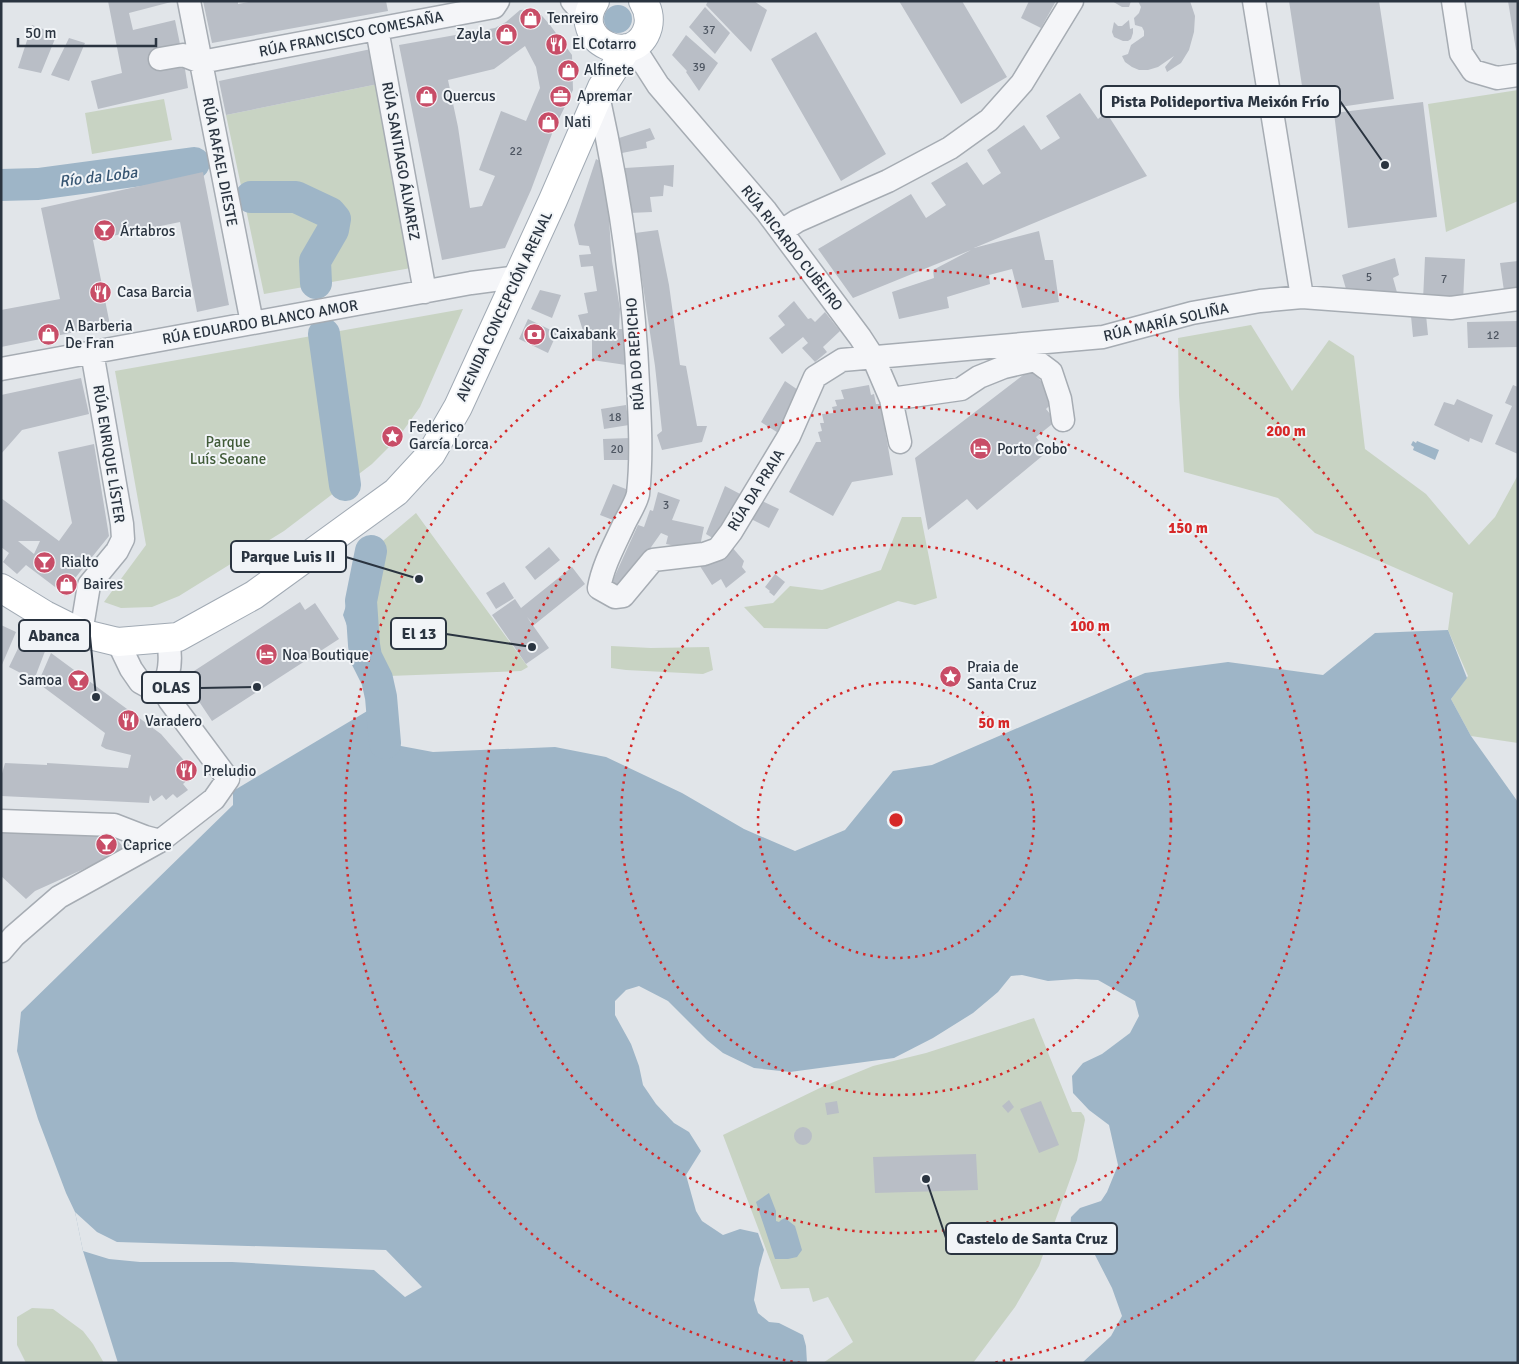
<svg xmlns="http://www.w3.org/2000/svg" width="1519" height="1364" viewBox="0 0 1519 1364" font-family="Signika,sans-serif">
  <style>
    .green { fill: #c8d3c3 }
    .water { fill: #9eb5c7 }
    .pier { fill: #e1e5e9 }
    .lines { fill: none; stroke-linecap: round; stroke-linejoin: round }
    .river { stroke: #9eb5c7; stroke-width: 32 }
    .building { fill: #b9bec6; fill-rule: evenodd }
    .minor-casing { stroke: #a6acb3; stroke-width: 25 }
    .major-casing { stroke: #a1aab4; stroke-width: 30 }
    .minor { stroke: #f4f5f8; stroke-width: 22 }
    .major { stroke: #fff; stroke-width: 28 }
    .ring { fill: none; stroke: #d62828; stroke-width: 2.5; stroke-dasharray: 2.5 5 }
    .labels { text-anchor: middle; stroke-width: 4; stroke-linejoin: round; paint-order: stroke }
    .number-label { font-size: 12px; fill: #4e5662 }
    .poi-label { font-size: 15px; fill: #2a3440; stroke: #f1f4f7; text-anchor: start }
    .street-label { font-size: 15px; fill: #2a3440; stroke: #f1f4f7 }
    .park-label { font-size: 15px; fill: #415b38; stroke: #f1f4f7 }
    .water-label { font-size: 16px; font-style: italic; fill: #365572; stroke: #f1f4f7 }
    .centre { fill: #d62828; stroke: #f1f4f7; stroke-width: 2.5 }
    .ring-label { font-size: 15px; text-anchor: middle; font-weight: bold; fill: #d62828; stroke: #f1f4f7; stroke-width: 4; stroke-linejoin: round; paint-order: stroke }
    .leader { fill: none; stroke: #2a3440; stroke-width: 2 }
    .callout-dot { fill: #2a3440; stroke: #f1f4f7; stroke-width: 2 }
    .callout { fill: #f1f4f7; stroke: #2a3440; stroke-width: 2 }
    .callout-label { font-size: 16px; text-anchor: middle; font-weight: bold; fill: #2a3440 }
  </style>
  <rect width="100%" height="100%" fill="#e1e5e9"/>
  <path class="green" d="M378 84 411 268 264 294 226 115Z
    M1518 90V201L1446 232 1428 104Z
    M164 99 172 140 92 154 85 113Z
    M463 309 420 407 398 438 372 464 284 531 179 596 152 607 121 608 104 602 146 545 115 371Z
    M1251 325 1292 391 1329 340 1354 356 1365 449 1426 494 1469 545 1495 517 1518 475V743L1471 736 1451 699 1468 676 1448 630 1453 593 1315 533 1278 498 1184 472 1179 395 1178 338Z
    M416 513 528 667 521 671 389 676 373 657 374 562 371 551Z
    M902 517H921L937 598 915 605 898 601 827 629 764 628 744 607 773 603 790 586 822 590 881 570Z
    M611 646 651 648 709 647 713 670 703 674 626 670 611 668Z
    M1034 1018 1072 1112H1081L1084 1116 1085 1120 1077 1160 1039 1266 1015 1307 973 1363H823L853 1342 828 1297 813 1302 809 1288 781 1289 723 1135 824 1086 873 1066 926 1053Z
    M32 1308 53 1309 83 1331 93 1344 104 1363H26L17 1345V1317Z"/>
  <path class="water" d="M604 19a14 14 0 1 1 28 0a14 14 0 1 1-28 0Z
    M1413 441 1416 443 1417 441 1439 450 1435 460 1413 450 1414 447 1411 445Z
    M371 551 374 561 373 657 359 658 343 615 361 559Z
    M1448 630 1467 678 1451 699 1471 736 1518 802V1363H1082L1111 1336 1122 1316 1112 1288 1095 1255 1070 1228 1071 1217 1080 1208 1101 1201 1107 1192 1118 1165 1109 1125 1089 1110 1073 1093 1072 1076 1083 1063 1102 1054 1130 1033 1139 1016 1135 1001 1098 980 1076 979 1048 981 1022 975 1011 976 998 992 973 1013 933 1038 894 1058 790 1072 754 1068 723 1053 707 1040 668 1001 639 986 626 990 615 1001V1015L631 1044 639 1066 643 1085 656 1104 674 1123 689 1132 701 1151 686 1175 696 1211 702 1221 723 1235 740 1229 758 1233 764 1250 759 1268 754 1300 758 1313 769 1322 779 1323 803 1335 806 1346 807 1363H118L83 1251 75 1212 66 1193 38 1119 17 1051 21 1012 233 805V791L379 704 385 743 433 752 555 747 606 757 682 793 744 829 795 851 845 830 893 771 932 765 1145 673 1228 662 1323 675 1375 633Z
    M769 1193 776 1211V1221L779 1222 781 1220 785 1218 795 1226 802 1250 797 1257 788 1259H775L756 1202Z"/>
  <path class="pier" d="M75 1212 97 1232 117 1242 386 1250 422 1287 405 1297 374 1270 232 1262H140L109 1259 83 1251Z"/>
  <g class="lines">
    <path class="river" d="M1 185 38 184 194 163
      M251 197H296L330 213 335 219 333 230 315 261 316 283
      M324 334 345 485
      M371 551 361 601 364 645 366 657 377 679 381 697 385 743"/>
  </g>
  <path class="building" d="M108 1H175L129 13 133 30 175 20 180 44 158 49 184 63 188 88 98 109 91 81 122 73Z
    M203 1H238V4L254 1H386L388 11 212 43Z
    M708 1H754L767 10 751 52 706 5Z
    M899 1H962L1007 77 961 104Z
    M1029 1H1056L1041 28 1021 18Z
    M1112 1H1131L1129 7H1122Z
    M1138 1H1190L1195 16 1194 32 1189 50 1181 63 1167 72 1165 67 1174 56 1158 67 1148 70H1139L1132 67 1125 62 1122 56 1128 54 1131 45 1144 36V31L1142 27 1135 25 1134 18 1139 13 1141 7Z
    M1289 1H1379L1394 99 1306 112Z
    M1508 1H1518V50H1516Z
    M705 7 730 33 715 54 689 27Z
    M536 9 550 25 572 55 573 90 553 131 531 190 505 248 442 260 399 45 495 28 506 22 520 10ZM525 46 536 67 540 88 526 121 501 111 479 170 495 176 482 206 470 208 458 127 448 80 494 69Z
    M1129 20 1130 29 1133 28V33L1131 39 1128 41H1123L1114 37 1112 32 1114 22 1118 26H1122Z
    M32 25 57 34 41 73 18 68Z
    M816 32 886 154 841 181 771 59Z
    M686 35 718 63 699 91 686 72 687 71 672 55Z
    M69 38 85 43 69 81 51 75Z
    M371 49 378 84 226 115 219 81Z
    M1080 93 1098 119 1106 112 1147 176 974 248 1039 231 1045 260H1053L1059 302 1022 308 1012 269 989 275 990 284 947 297 949 308 899 319 892 292 934 278 933 270 971 250 853 298 818 249 911 194 926 218 946 205 931 183 967 162 983 185 1001 173 987 150 1024 125 1041 150 1060 138 1046 116Z
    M1423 102 1437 217 1348 228 1334 113Z
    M650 128 655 139 646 142 647 148 622 153 619 138Z
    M596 159 605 164 612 261 620 309 619 329H623L626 365 592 360V332L584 334 578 315 588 313 584 293 597 291 593 266 581 267 579 255 591 254 589 246 579 245 574 225Z
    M674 165 673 187 664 185 663 196 650 197 652 212 629 213 625 168Z
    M203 172 229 305 197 312 180 222 93 240 110 325 1 347V310L60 299 41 208Z
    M658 230 669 285 680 365 686 366 697 426H707L702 442 662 450 657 435 662 431 655 366 635 233Z
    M1425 257 1465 259 1463 302 1423 300Z
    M1395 258 1399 275 1393 278 1398 296H1348L1342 275Z
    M1518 261V290L1504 291 1500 263Z
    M540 290 561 295 552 318 531 309Z
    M794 301 808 319 811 318 815 322 825 312 840 331 823 347 827 352 815 362 802 348 808 343 803 337 782 354 769 338 785 325 778 316Z
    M1426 315 1428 335 1413 337 1411 316Z
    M528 319 557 333 548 353 519 339Z
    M1518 321V347L1468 348 1467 322Z
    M1031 369 1056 399 1046 409 1056 421 1036 437 1047 452 977 510 967 499 928 530 915 458Z
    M81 378 89 414 22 430 1 454V395Z
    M785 381 801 392 780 434 761 422Z
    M869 385 871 395 874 394 876 404H881L890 428 885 430 893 475 852 482 833 516 789 492 816 442H821L818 432 822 431 820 423H824L822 414 834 413 832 407 837 406 835 400 844 399 841 390Z
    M1513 385 1518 387V454L1495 444 1512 406 1505 403Z
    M1457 399 1493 415 1482 443 1470 438 1469 442 1434 425 1444 402 1454 405Z
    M626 405 629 425 604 429 601 409Z
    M631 438V460H604L603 439Z
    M94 444 109 536 63 593 26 565 17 574 3 562 9 553 1 547V498L59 541 72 523 58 452ZM18 541H40L34 554Z
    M613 484 631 491 618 522 600 515Z
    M725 486 742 495 716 540 706 534Z
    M658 492 680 500 672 520 704 527 699 551 666 544 668 536 661 533 623 587 612 582 638 525 644 527 650 510 653 511Z
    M760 500 779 509 769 528 751 519Z
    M731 546 744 561 742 567 746 572 726 588 721 579 712 585 698 563Z
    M549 547 560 560 535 580 525 567Z
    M572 567 585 584 534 625 527 617 549 648 526 664 492 615 515 599 521 608Z
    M775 574 785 582 774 596 769 592 770 591 765 587Z
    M504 582 514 598 496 609 486 593Z
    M300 602 305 610 315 603 339 639 212 721 188 685 198 678 194 671Z
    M1 625 16 632 1 667Z
    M24 636 47 646 34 680 9 667Z
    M51 653 161 734 195 773 183 784 188 790 177 798 173 794 166 800 162 795 154 801H153L150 795 149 803 1 796V777L5 763 47 765V763L128 768 131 755 106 749 101 746 105 733 38 683Z
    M1 828 113 835 126 850 35 891 26 899 1 876Z
    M1009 1100 1014 1107 1008 1113 1002 1106Z
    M837 1101 839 1113 827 1115 825 1103Z
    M1041 1101 1059 1145 1039 1153 1020 1109Z
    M794 1136a9 9 0 1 1 18 0a9 9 0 1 1-18 0Z
    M976 1154 978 1190 875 1193 873 1157Z"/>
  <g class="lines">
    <defs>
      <path id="minor" d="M189 1 252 323
        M572 1 589 20
        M1254 1 1302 297
        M1453 1 1461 53 1473 71 1497 78 1518 75
        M377 29 425 292
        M633 46 658 85 766 211 860 337 873 357 891 399 900 442
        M160 59 183 55 201 62
        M201 62 494 7 498 1
        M598 95C619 191 634 287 638 384 640 421 642 458 638 494 636 503 629 514 625 522 615 544 603 565 599 588L615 597 623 596 653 560 704 554 718 549 731 532 789 436 815 377 842 360 1103 337 1192 313 1260 301 1302 297 1451 308 1518 299
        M782 231 797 221 888 181 950 148 989 120 1022 83 1072 1
        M1 369 471 283 518 277
        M891 399 961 389 979 377 1004 367 1035 360 1051 372 1060 399 1063 420
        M81 633 89 585 117 551 123 539 122 524 92 352
        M118 642 131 669 140 682 151 688C155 687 160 686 163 683 172 673 170 650 168 638
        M1 821 114 825 145 837 160 841
        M1 951 14 936 59 897 160 841 214 799 228 779 170 701 161 685"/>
      <path id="major" d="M595 1C568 41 636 71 648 27 650 18 648 9 643 1
        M1 588 45 615 81 633 118 642 178 637 254 595 396 492 431 454 458 407 553 200 602 87 627 48"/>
    </defs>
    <use href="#minor" class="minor-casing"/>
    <use href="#major" class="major-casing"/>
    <use href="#minor" class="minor"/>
    <use href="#major" class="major"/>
  </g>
  <g class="ring">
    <circle cx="896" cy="820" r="138"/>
    <circle cx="896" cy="820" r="275"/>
    <circle cx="896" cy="820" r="413"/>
    <path d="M800 1363A551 551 0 1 1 992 1363"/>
  </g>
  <defs>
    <symbol id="shop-disc" viewBox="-11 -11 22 22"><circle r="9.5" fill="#c84d67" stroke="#f1f4f7"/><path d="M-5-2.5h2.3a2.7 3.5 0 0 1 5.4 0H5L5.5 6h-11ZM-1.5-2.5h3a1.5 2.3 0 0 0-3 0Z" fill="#fff"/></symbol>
    <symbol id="restaurant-disc" viewBox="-11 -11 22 22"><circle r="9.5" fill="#c84d67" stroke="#f1f4f7"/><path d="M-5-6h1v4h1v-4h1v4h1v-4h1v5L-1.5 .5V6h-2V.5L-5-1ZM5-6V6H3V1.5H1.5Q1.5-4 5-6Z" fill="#fff"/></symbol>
    <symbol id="office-disc" viewBox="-11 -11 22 22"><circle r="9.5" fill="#c84d67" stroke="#f1f4f7"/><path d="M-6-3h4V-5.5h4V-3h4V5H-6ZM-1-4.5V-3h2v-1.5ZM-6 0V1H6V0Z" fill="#fff"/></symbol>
    <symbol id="bar-disc" viewBox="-11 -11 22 22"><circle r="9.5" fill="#c84d67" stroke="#f1f4f7"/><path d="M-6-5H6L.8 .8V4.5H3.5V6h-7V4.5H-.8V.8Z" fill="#fff"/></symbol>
    <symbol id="bank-disc" viewBox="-11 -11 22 22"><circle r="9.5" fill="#c84d67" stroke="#f1f4f7"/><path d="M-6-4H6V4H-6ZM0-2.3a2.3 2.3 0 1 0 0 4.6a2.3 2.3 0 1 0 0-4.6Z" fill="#fff"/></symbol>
    <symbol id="sight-disc" viewBox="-11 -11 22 22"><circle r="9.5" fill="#c84d67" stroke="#f1f4f7"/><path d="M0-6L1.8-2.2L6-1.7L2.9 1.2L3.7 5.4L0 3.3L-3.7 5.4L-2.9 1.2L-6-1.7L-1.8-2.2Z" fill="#fff"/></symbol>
    <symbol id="hotel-disc" viewBox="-11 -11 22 22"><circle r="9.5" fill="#c84d67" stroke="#f1f4f7"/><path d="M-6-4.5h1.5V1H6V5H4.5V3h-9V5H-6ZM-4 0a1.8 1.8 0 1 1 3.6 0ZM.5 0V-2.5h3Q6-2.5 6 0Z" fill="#fff"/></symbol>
  </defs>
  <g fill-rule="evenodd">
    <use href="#shop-disc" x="518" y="6" width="25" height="25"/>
    <use href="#shop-disc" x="494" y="22" width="25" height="25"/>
    <use href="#restaurant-disc" x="544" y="32" width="25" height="25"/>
    <use href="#shop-disc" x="556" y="58" width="25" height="25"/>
    <use href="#shop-disc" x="414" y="84" width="25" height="25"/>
    <use href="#office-disc" x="548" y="84" width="25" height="25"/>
    <use href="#shop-disc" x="536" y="110" width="25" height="25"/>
    <use href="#bar-disc" x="92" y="218" width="25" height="25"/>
    <use href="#restaurant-disc" x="88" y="280" width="25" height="25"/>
    <use href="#bank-disc" x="522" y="322" width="25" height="25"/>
    <use href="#shop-disc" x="36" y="322" width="25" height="25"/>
    <use href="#sight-disc" x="380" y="424" width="25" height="25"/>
    <use href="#hotel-disc" x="968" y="436" width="25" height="25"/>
    <use href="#bar-disc" x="32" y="550" width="25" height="25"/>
    <use href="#shop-disc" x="54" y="572" width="25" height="25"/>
    <use href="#hotel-disc" x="254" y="642" width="25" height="25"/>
    <use href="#sight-disc" x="938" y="664" width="25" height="25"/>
    <use href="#bar-disc" x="66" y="668" width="25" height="25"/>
    <use href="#restaurant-disc" x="116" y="708" width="25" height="25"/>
    <use href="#restaurant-disc" x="174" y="758" width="25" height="25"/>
    <use href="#bar-disc" x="94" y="832" width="25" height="25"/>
  </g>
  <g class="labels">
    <g class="number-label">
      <text x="709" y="34">37</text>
      <text x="699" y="71">39</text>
      <text x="516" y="155">22</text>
      <text x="1369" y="281">5</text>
      <text x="1444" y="283">7</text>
      <text x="1493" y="339">12</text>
      <text x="615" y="421">18</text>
      <text x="617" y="453">20</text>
      <text x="666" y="509">3</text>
    </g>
    <g class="poi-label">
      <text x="547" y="23">Tenreiro</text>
      <text x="491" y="39" text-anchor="end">Zayla</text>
      <text x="572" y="49">El Cotarro</text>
      <text x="584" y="75">Alfinete</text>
      <text x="443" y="101">Quercus</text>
      <text x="577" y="101">Apremar</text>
      <text x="564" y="127">Nati</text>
      <text x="120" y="236">Ártabros</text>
      <text x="117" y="297">Casa Barcia</text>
      <text x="65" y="331">A Barberia<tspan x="65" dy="17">De Fran</tspan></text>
      <text x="550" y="339">Caixabank</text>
      <text x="409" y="432">Federico<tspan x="409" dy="17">García Lorca</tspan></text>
      <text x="997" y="454">Porto Cobo</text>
      <text x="61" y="567">Rialto</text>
      <text x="83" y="589">Baires</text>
      <text x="282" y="660">Noa Boutique</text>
      <text x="967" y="672">Praia de<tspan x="967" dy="17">Santa Cruz</tspan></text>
      <text x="62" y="685" text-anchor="end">Samoa</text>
      <text x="145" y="726">Varadero</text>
      <text x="203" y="776">Preludio</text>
      <text x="123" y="850">Caprice</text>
    </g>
    <g class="street-label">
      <text transform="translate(351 34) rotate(-11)" y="5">RÚA FRANCISCO COMESAÑA</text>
      <text transform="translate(401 161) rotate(80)" y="5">RÚA SANTIAGO ÁLVAREZ</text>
      <text transform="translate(220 162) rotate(79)" y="5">RÚA RAFAEL DIESTE</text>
      <text transform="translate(792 248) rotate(52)" y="5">RÚA RICARDO CUBEIRO</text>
      <text transform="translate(504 306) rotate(-65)" y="5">AVENIDA CONCEPCIÓN ARENAL</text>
      <text transform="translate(260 322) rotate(-10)" y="5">RÚA EDUARDO BLANCO AMOR</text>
      <text transform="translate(1166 322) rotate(-13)" y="5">RÚA MARÍA SOLIÑA</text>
      <text transform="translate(635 354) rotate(-94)" y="5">RÚA DO REPICHO</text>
      <text transform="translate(109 454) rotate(81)" y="5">RÚA ENRIQUE LÍSTER</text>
      <text transform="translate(756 490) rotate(-58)" y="5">RÚA DA PRAIA</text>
    </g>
    <g class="park-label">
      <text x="228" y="447">Parque<tspan x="228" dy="17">Luís Seoane</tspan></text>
    </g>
    <g class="water-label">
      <text transform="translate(98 176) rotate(-7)" y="6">Río da Loba</text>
    </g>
  </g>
  <circle cx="896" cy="820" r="8" class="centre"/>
  <g class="ring-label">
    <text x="1286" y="436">200 m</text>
    <text x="1188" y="533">150 m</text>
    <text x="1090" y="631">100 m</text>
    <text x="994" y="728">50 m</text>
  </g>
  <path class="leader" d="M1385 165L1340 101M419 579L346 557M532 647L446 634M96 697L90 636M257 687L200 688M926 1179L946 1238"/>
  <g class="callout-dot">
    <circle cx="1385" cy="165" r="5"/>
    <circle cx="419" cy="579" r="5"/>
    <circle cx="532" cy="647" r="5"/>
    <circle cx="96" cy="697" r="5"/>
    <circle cx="257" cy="687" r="5"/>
    <circle cx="926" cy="1179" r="5"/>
  </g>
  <g class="callout">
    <rect x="1101" y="86" width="239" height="31" rx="5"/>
    <rect x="231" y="541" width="115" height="31" rx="5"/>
    <rect x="391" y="618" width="55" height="31" rx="5"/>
    <rect x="19" y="620" width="71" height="31" rx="5"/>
    <rect x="142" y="672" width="58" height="31" rx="5"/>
    <rect x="946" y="1223" width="171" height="31" rx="5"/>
  </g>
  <g class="callout-label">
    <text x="1220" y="107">Pista Polideportiva Meixón Frío</text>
    <text x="288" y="562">Parque Luis II</text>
    <text x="419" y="639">El 13</text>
    <text x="54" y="641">Abanca</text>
    <text x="171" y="693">OLAS</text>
    <text x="1032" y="1244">Castelo de Santa Cruz</text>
  </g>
  <rect width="1519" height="1364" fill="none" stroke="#2a3440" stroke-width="5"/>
  <path d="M18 38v8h138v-8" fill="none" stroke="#2a3440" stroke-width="2.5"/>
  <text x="25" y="38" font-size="15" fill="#2a3440" stroke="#f1f4f7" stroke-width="4" paint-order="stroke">50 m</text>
</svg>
